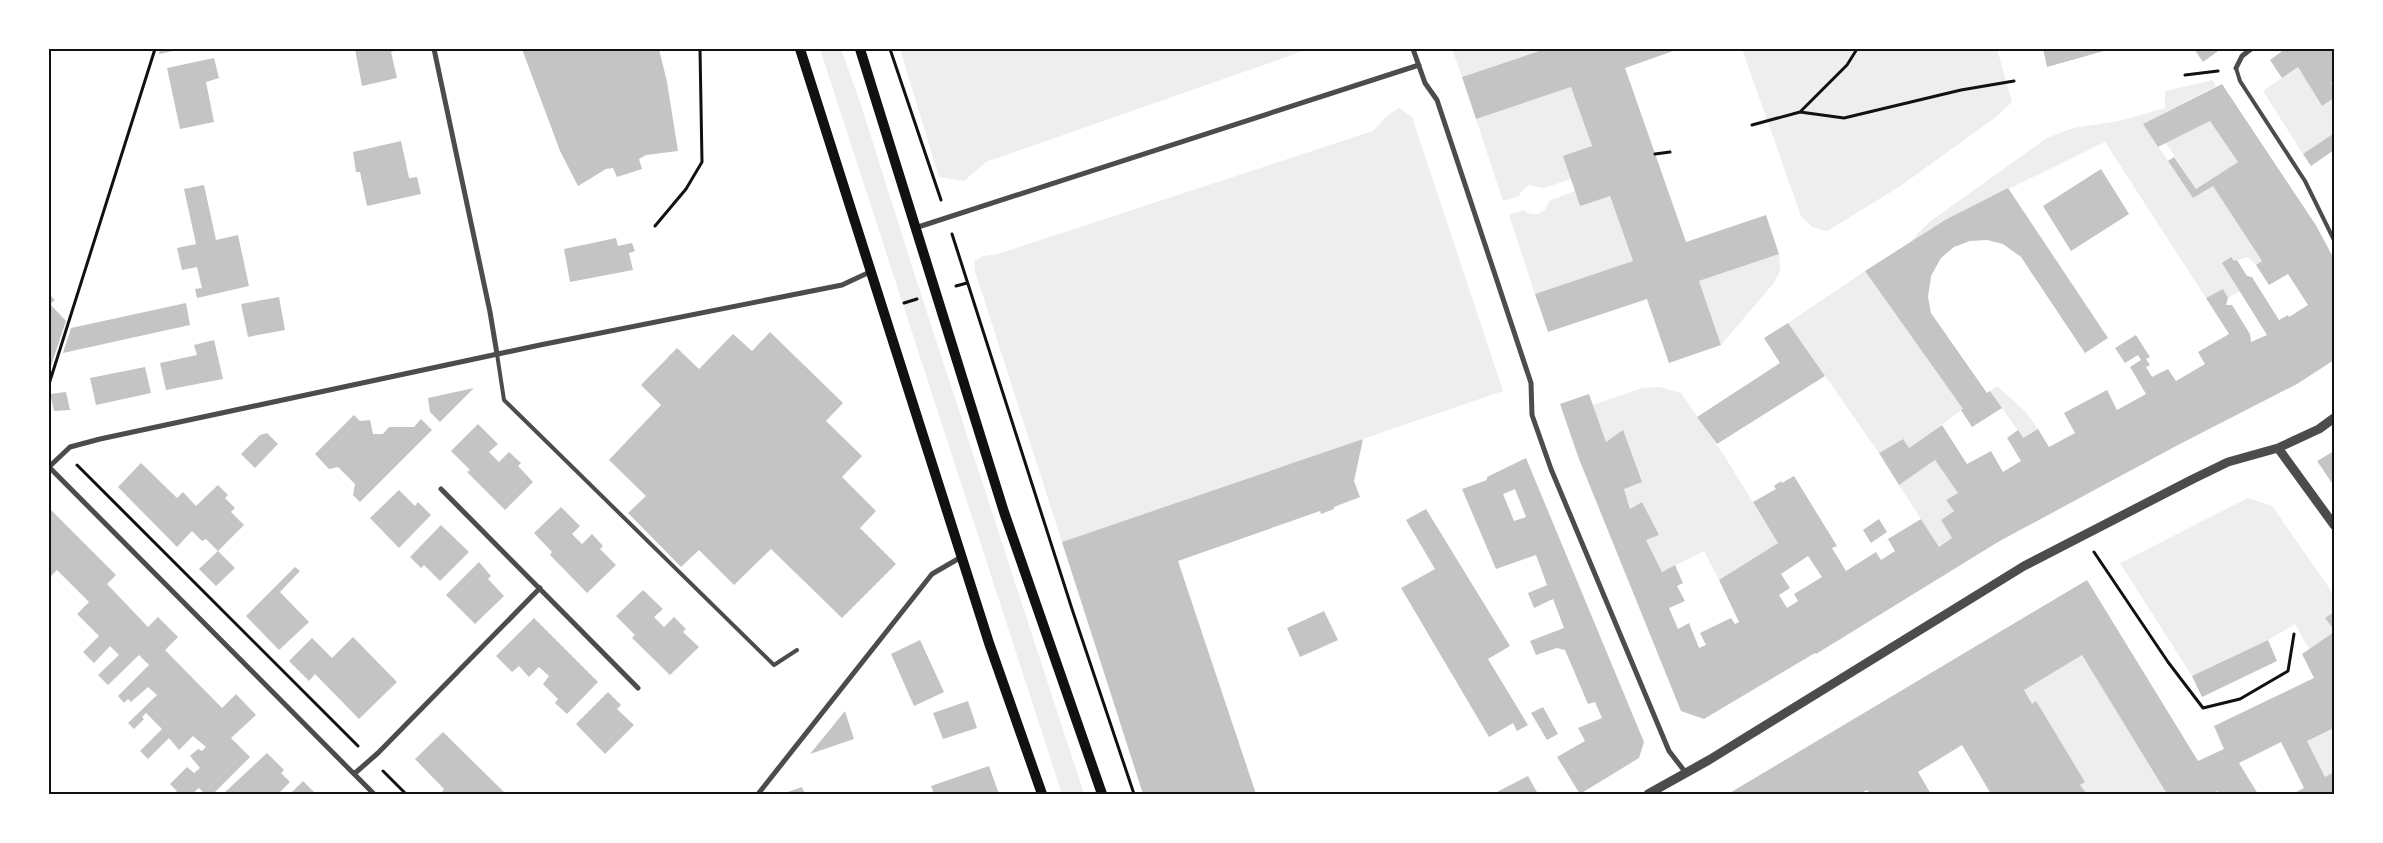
<svg xmlns="http://www.w3.org/2000/svg" width="2383" height="843" viewBox="0 0 2383 843" font-family="'Alegreya Sans',sans-serif">
  <style>
    .green { fill: #eee }
    .building { fill: #c4c4c4; fill-rule: evenodd }
    .lines { fill: none; stroke-linecap: round; stroke-linejoin: round }
    .path { stroke: #111; stroke-width: 3 }
    .service { stroke: #4c4c4c; stroke-width: 4 }
    .minor { stroke: #4c4c4c; stroke-width: 5 }
    .tertiary { stroke: #4c4c4c; stroke-width: 9 }
    .secondary { stroke: #111; stroke-width: 10 }
    .neatline { fill: none; stroke: #111; stroke-width: 2 }
  </style>
  <rect width="100%" height="100%" fill="#fff"/>
  <path class="green" d="M820 49H841L861 105 918 285 1084 794H1062Z
    M900 49H1309L986 162 964 181 939 177Z
    M1452 49H1544L1462 77Z
    M1742 49H1997L2012 102 1996 117 1899 187 1827 231 1812 227 1801 216Z
    M2298 67 2322 106 2334 98V133L2303 154 2263 91Z
    M2213 80 2216 86 2143 124 2193 198 2213 186 2262 261 2256 265 2248 257 2234 261 2230 257 2223 263 2240 291 2228 298 2222 290 2206 298 2105 142 1945 220 1909 243 1928 223 2047 138 2073 128 2119 121 2165 108V91Z
    M1571 87 1592 146 1571 179 1544 188 1529 185 1521 192 1519 196 1503 201 1476 119Z
    M1399 108 1412 117 1503 391 1062 542 975 271 974 261 983 256 998 254 1373 131 1388 115Z
    M2210 121 2238 162 2196 189 2166 143Z
    M1575 191 1610 196 1633 261 1535 294 1509 215 1523 210C1534 218 1546 214 1549 201Z
    M1779 254 1780 271 1773 284 1721 345 1699 281Z
    M1865 271 1963 409 1909 448 1902 439 1879 453 1788 323Z
    M1997 386 2026 412 2038 429 2023 438 1990 391Z
    M1660 387 1681 393 1725 457 1778 543 1719 580 1704 551 1662 572 1646 540 1659 535 1642 502 1630 509 1624 489 1623 431 1606 442 1593 405 1642 388Z
    M1935 460 1958 493 1946 500 1954 511 1941 520 1952 538 1939 547 1899 485Z
    M2248 498 2272 506 2334 595V612L2325 618 2334 632 2309 649 2295 624 2268 640 2192 676 2120 563Z
    M2082 655 2167 794H2087L2080 785 2085 782 2036 702 2032 704 2024 690Z
    M2334 728V772L2325 777 2307 741Z"/>
  <path class="building" d="M160 49H178V50L159 54Z
    M355 49H400L391 52 397 78 362 86Z
    M522 49H659L667 82 678 151 646 155 639 159 642 169 617 177 613 168 606 169 578 186 560 151Z
    M1545 49H1679L1625 68 1686 242 1766 215 1779 254 1699 281 1721 345 1669 363 1647 299 1548 332 1535 294 1633 261 1610 196 1580 206 1575 191 1563 156 1592 146 1571 87 1476 119 1462 77Z
    M2043 49H2103L2104 51 2047 67Z
    M2194 49H2221L2203 62Z
    M2285 49H2334V63L2332 65 2334 69V81L2331 83 2334 88V98L2322 106 2298 67 2282 78 2270 60Z
    M214 58 219 78 206 82 214 122 180 129 167 68Z
    M2222 84 2317 227 2334 259V360L2297 384 2178 445 1998 542 1816 654 1815 653 1704 719 1681 711 1579 459 1560 404 1589 394 1606 442 1623 430 1642 482 1624 489 1630 509 1642 502 1659 535 1646 540 1662 572 1675 565 1683 583 1677 586 1685 601 1669 608 1678 629 1689 623 1699 648 1706 645 1700 633 1731 618 1735 624 1739 622 1719 580 1778 543 1753 502 1776 489 1774 486 1781 481 1782 483 1794 476 1837 546 1832 548 1846 571 1876 552 1881 560 1895 551 1888 539 1921 519 1939 547 1952 538 1941 520 1954 511 1946 500 1958 493 1935 460 1899 485 1879 453 1903 439 1909 448 1942 425 1967 464 1991 451 2003 472 2021 461 2007 438 2018 430 2023 438 2038 429 2049 447 2075 433 2064 413 2107 390 2117 410 2146 394 2130 367 2141 360 2138 355 2125 363 2115 348 2136 335 2150 357 2146 359 2150 365 2146 367 2152 377 2168 369 2176 381 2205 364 2198 352 2229 334 2206 298 2223 289 2228 298 2226 305H2232L2250 334 2251 342 2267 335 2222 263 2231 257 2234 261 2237 260 2247 276 2252 277 2279 320 2288 315 2289 317 2308 305 2288 274 2269 285 2256 265 2262 261 2213 186 2193 198 2168 161 2174 157 2196 189 2238 162 2210 121 2158 147 2143 124ZM1808 556 1822 577 1794 594 1798 601 1787 608 1779 595 1790 588 1781 574Z
    M2334 133V150L2311 166 2303 154Z
    M401 141 409 178 417 177 421 194 367 206 360 172H356L353 152Z
    M2101 169 2129 214 2071 251 2043 206Z
    M204 185 216 240 238 235 249 286 197 298 195 289 202 288 197 267 182 270 177 248 196 244 184 189Z
    M2008 188 2108 338 2085 353 2021 257 2003 244 1987 240 1970 241 1954 247 1941 258 1931 276 1928 297 1931 313 1987 393 1990 391 2002 408 1972 427 1961 410 1963 409 1865 271 1945 220Z
    M616 238 618 246 632 243 635 251 629 253 633 270 570 282 564 249Z
    M49 294 55 300 50 304 66 321 49 372Z
    M279 297 285 330 248 337 241 304Z
    M186 303 190 325 63 353 71 328Z
    M1788 323 1825 376 1717 444 1697 417 1780 363 1764 338Z
    M770 332 843 403 826 421 862 456 842 477 876 511 860 528 896 564 842 618 771 549 734 585 699 550 681 567 628 513 646 496 609 460 661 405 641 385 677 348 699 369 733 334 752 351Z
    M214 340 223 379 166 390 160 363 197 355 194 345Z
    M145 367 151 393 96 405 90 378Z
    M474 388 440 422 430 412 428 398Z
    M66 392 70 410 54 411 50 394Z
    M354 415 360 421 370 420 373 434H383L389 427H414L421 419 432 430 360 502 353 495 355 484 338 467 329 469 315 454Z
    M478 424 498 444 489 452 499 462 509 452 521 463 518 466 533 482 505 510 467 472 470 470 451 451Z
    M267 433 278 444 255 468 241 454 260 435Z
    M1363 439 1354 481 1360 497 1334 507V509L1321 514 1320 511 1178 561 1256 794H1143L1062 542Z
    M2334 451V486L2317 461Z
    M1526 458 1644 742 1639 758 1580 794 1557 757 1585 741 1578 728 1602 718 1595 702 1588 704 1565 650 1557 648 1536 655 1530 641 1564 628 1553 599 1534 608 1528 593 1547 585 1536 555 1496 569 1462 489 1487 480V477ZM1515 489 1526 517 1514 521 1503 494Z
    M141 463 177 498 183 492 196 506 218 485 228 495 225 498 235 508 231 512 244 525 218 551 206 539 202 541 192 531 177 547 118 487Z
    M399 490 415 506 418 502 431 515 399 548 370 518Z
    M561 507 580 526 572 534 582 544 592 534 603 546 600 549 616 565 587 593 550 555 552 552 534 533Z
    M49 508 116 575 107 584 148 627 158 617 178 637 165 650 222 708 236 694 256 715 231 738 250 757 213 794H205L199 788 192 794H173L177 791 170 784 187 767 194 773 200 768 190 756 198 749 202 751 206 747 193 736 179 750 169 738 148 759 140 751 162 729 146 713 142 717 144 719 134 729 128 723 157 695 148 687 131 702 128 699 124 703 118 696 149 665 139 655 108 685 98 675 119 655 110 646 94 663 83 652 99 636 77 614 89 602 57 570 49 578Z
    M1426 509 1510 646 1488 659 1528 725 1517 731 1513 723 1489 737 1401 588 1435 569 1406 520Z
    M1879 519 1887 532 1871 543 1863 530Z
    M441 525 469 552 440 581 424 565 421 568 410 557Z
    M218 551 235 568 216 586 199 569Z
    M479 562 491 576 488 579 504 596 475 624 446 595Z
    M295 567 300 571 280 592 309 622 279 650 246 616Z
    M2087 580 2198 761 2224 749 2214 726 2314 678 2302 654 2334 632V728L2307 741 2325 777 2334 772V794H2292L2304 788 2281 742 2239 763 2258 794H2219L2217 791 2212 794H2167L2082 655 2024 690 2032 704 2036 701 2085 782 2080 785 2087 794H1991L1962 745 1918 772 1931 794H1870L1867 790 1859 794H1728Z
    M643 590 663 609 654 617 664 627 674 617 686 629 683 632 699 647 670 675 632 638 635 635 616 616Z
    M1324 611 1338 640 1300 657 1287 628Z
    M2334 612V630L2325 618Z
    M534 618 598 682 567 714 555 703 558 699 543 684 549 676 539 667 529 677 519 666 512 672 496 656Z
    M353 637 397 682 359 719 315 674 309 681 289 661 312 638 332 658Z
    M920 640 944 692 914 706 891 654Z
    M2268 640 2277 661 2202 697 2192 676Z
    M608 692 621 705 617 709 634 725 605 754 576 724Z
    M968 701 977 728 943 739 933 713Z
    M1543 707 1558 734 1547 740 1531 713Z
    M845 711 854 739 810 754Z
    M443 732 506 794H444L442 792 444 789 415 759Z
    M267 753 284 770 281 773 290 782 278 794H223Z
    M989 766 999 794H934L931 786Z
    M1528 776 1538 794H1493Z
    M303 781 316 794H290Z
    M802 787 805 794H782Z"/>
  <g class="lines">
    <path class="path" d="M890 49 941 200
      M2185 75 2218 71
      M1800 112 1844 118 1961 90 2014 81
      M1752 125 1800 112 1847 65 1857 49
      M1655 154 1670 152
      M655 226 686 189 702 162 700 49
      M952 234 1072 609 1134 794
      M956 286 967 283
      M904 303 917 299
      M49 384 155 49
      M77 465 358 746
      M2094 552 2168 662 2203 708 2240 699 2288 671 2294 634
      M383 771 406 794"/>
    <path class="service" d="M2236 68 2240 81 2305 181 2334 240
      M497 354 504 400 774 665 797 650"/>
    <path class="minor" d="M434 49 490 312 497 354
      M1413 49 1425 83 1437 100 1531 383 1532 415 1551 469 1669 751 1686 773
      M2236 68 2242 56 2251 49
      M915 228 1419 65
      M441 489 638 688
      M354 774 378 753 540 588
      M374 794 49 467 70 447 100 439 540 345 842 285 872 271
      M758 794 932 574 963 556"/>
    <path class="tertiary" d="M2278 448 2334 525
      M1648 794 1709 760 2024 566 2193 479 2228 462 2278 448 2319 429 2334 418"/>
    <path class="secondary" d="M800 49 989 643 1042 794
      M860 49 1004 512 1102 794"/>
  </g>
  <rect width="2383" height="843" fill="none" stroke="#ffffff" stroke-width="100"/>
  <rect x="50" y="50" width="2283" height="743" class="neatline"/>
</svg>
